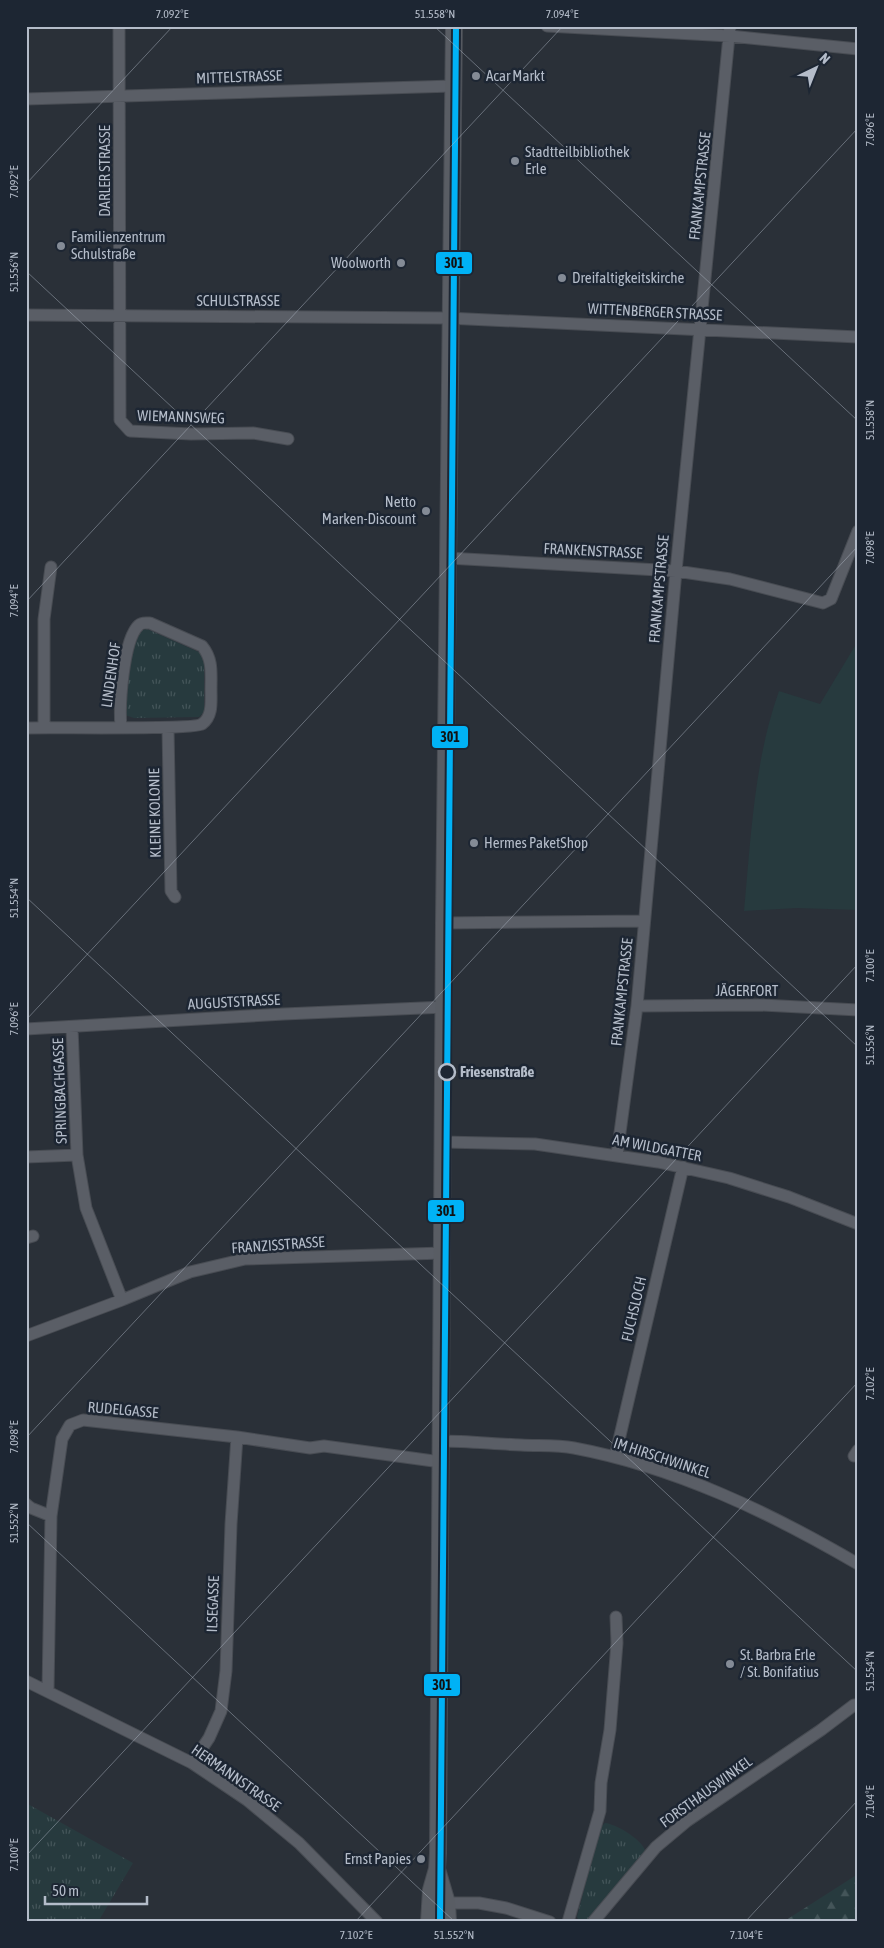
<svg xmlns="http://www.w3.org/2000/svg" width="884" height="1948" viewBox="0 0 884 1948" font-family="'Asap Condensed',sans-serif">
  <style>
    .grass { fill: url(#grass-tufts) }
    .forest { fill: url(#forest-firs) }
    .garden { fill: #273a3e }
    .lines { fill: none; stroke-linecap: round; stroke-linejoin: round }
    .street-casing { stroke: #484c53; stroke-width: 13 }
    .secondary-casing { stroke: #484c53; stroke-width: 18 }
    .street { stroke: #5a5e66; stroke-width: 11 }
    .secondary { stroke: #595d64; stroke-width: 16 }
    .tram-1-casing { stroke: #1d2633; stroke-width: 10 }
    .tram-1 { stroke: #00b2f6; stroke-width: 6 }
    .ticks { fill: none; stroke: #b4bcc9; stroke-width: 1; stroke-opacity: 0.45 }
    .poi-dot { fill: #848b96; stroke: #1d2633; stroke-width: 2 }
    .stop-dot { fill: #1d2633; stroke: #b4bcc9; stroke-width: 2.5 }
    .labels { text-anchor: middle; stroke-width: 5; stroke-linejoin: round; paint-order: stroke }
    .poi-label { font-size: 15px; fill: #b4bcc9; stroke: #1d2633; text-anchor: start }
    .street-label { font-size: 15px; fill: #b4bcc9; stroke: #1d2633 }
    .stop-label { font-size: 15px; font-weight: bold; fill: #b4bcc9; stroke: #1d2633; text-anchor: start }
    .line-badge { stroke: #1d2633; stroke-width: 2 }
    .pale-badge-label { font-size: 14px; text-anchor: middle; font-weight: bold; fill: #111 }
    .neatline { fill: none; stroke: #b4bcc9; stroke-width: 2 }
    .ticks-label { font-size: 12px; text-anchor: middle; fill: #b4bcc9 }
  </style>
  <defs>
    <pattern id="grass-tufts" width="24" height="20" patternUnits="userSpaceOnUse" patternTransform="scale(1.25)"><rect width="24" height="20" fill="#273a3e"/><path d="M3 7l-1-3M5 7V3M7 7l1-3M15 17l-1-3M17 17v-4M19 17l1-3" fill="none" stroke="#445559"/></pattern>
    <pattern id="forest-firs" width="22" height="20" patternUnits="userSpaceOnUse" patternTransform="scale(1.25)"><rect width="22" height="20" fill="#273a3e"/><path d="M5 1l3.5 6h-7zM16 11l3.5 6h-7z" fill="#445559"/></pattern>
  </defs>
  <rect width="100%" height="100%" fill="#2a3038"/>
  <path class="grass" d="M147 629 201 653 204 659V712L199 717 134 718 125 715C127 694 128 647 141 630Z
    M26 1803 133 1863 98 1922H26Z
    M605 1823C616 1824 641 1839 645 1850L642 1856 586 1922H580L577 1917 600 1828Z"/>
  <path class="forest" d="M858 1874V1922H783Z"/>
  <path class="garden" d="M858 641V910L797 908 744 911C751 837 754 761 779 691L820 704Z"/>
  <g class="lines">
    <defs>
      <path id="street" d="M119 26 120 420 130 431 191 434 253 433 288 439
        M547 26 730 36 858 49
        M26 99 453 86
        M26 315 447 318 858 337
        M448 558 676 571 730 579 823 603 831 599 858 531
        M44 727V619L51 567
        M26 728C48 727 194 730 202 724 213 716 211 702 211 689 211 673 213 659 202 646L150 623C145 623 142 622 139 625 123 639 119 706 121 727
        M168 728 171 891 175 897
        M444 923 644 921
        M637 1006 760 1005 858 1010
        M72 1027 77 1155 86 1208 122 1300
        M26 1029 284 1014 445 1007
        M443 1142 535 1144 658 1162 729 1178 789 1197 858 1224
        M617 1155 637 1006 676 571 730 26
        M26 1157 77 1155
        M26 1238 33 1236
        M26 1336 122 1300 190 1272 245 1259 443 1253
        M441 1441C467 1441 494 1444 521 1445 538 1446 557 1445 574 1448 675 1467 769 1512 858 1564
        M854 1456 858 1450
        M615 1457 683 1167
        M26 1504 31 1508 51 1516
        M26 1681 192 1763 247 1800 299 1843 377 1922
        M48 1691 51 1516 62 1439 70 1425 83 1420 237 1437 310 1448 324 1446 441 1462
        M192 1763 209 1738 221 1711 226 1671 231 1524 237 1437
        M442 1903H479L506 1908 550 1922
        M568 1922 600 1811 601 1783 610 1730 617 1643 616 1617
        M593 1922 656 1847 687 1821 821 1730 854 1705"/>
      <path id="secondary" d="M437 1869 447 1903 448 1922
        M429 1922 431 1890 437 1869 438 1853 444 923 454 26"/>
    </defs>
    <use href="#street" class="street-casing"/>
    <use href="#secondary" class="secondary-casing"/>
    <use href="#street" class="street"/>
    <use href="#secondary" class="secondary"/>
    <defs>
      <path id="tram-1" d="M440 1922 456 26"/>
    </defs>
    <use href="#tram-1" class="tram-1-casing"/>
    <use href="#tram-1" class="tram-1"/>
  </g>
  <path class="ticks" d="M434 26 858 421M26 184 173 26M26 271 858 1047M26 602 563 26M26 897 858 1672M26 1020 858 128M26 1438 858 546M26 1522 455 1922M26 1856 858 964M355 1922 858 1382M745 1922 858 1800"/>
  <g class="poi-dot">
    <circle cx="476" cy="76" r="5"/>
    <circle cx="515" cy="161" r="5"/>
    <circle cx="61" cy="246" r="5"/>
    <circle cx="401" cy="263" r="5"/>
    <circle cx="562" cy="278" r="5"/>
    <circle cx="426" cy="511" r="5"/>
    <circle cx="474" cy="843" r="5"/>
    <circle cx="730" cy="1664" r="5"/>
    <circle cx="421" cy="1859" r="5"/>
  </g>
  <circle class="stop-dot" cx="447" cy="1072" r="8"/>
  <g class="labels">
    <g class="poi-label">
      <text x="486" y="81">Acar Markt</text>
      <text x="525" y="157">Stadtteilbibliothek<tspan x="525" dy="17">Erle</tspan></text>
      <text x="71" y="242">Familienzentrum<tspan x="71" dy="17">Schulstraße</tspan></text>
      <text x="391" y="268" text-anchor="end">Woolworth</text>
      <text x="572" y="283">Dreifaltigkeitskirche</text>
      <text x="416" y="507" text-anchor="end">Netto<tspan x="416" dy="17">Marken-Discount</tspan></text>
      <text x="484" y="848">Hermes PaketShop</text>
      <text x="740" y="1660">St. Barbra Erle<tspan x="740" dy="17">/ St. Bonifatius</tspan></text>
      <text x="411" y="1864" text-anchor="end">Ernst Papies</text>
    </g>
    <g class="street-label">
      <text transform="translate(239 77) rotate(-2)" y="5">MITTELSTRASSE</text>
      <text transform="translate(105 171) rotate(-90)" y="5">DARLER STRASSE</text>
      <text transform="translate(700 186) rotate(-84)" y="5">FRANKAMPSTRASSE</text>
      <text x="238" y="306">SCHULSTRASSE</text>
      <text transform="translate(655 312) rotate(3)" y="5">WITTENBERGER STRASSE</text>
      <text transform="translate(181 417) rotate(2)" y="5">WIEMANNSWEG</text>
      <text transform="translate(593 551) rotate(3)" y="5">FRANKENSTRASSE</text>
      <text transform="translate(659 589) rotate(-85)" y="5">FRANKAMPSTRASSE</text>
      <text transform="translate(111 675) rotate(-82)" y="5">LINDENHOF</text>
      <text transform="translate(155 813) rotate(-91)" y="5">KLEINE KOLONIE</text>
      <text x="747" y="996">JÄGERFORT</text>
      <text transform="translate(622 992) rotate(-84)" y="5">FRANKAMPSTRASSE</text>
      <text transform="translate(234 1002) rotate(-3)" y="5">AUGUSTSTRASSE</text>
      <text transform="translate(60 1091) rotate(-92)" y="5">SPRINGBACHGASSE</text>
      <text transform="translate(657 1148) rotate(11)" y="5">AM WILDGATTER</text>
      <text transform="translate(278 1245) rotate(-4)" y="5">FRANZISSTRASSE</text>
      <text transform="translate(634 1309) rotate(-77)" y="5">FUCHSLOCH</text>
      <text transform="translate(123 1410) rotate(5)" y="5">RUDELGASSE</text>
      <text transform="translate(662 1458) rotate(18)" y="5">IM HIRSCHWINKEL</text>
      <text transform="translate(213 1604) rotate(-88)" y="5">ILSEGASSE</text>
      <text transform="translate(236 1778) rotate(35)" y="5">HERMANNSTRASSE</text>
      <text transform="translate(706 1792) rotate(-36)" y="5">FORSTHAUSWINKEL</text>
    </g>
    <g class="stop-label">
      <text x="460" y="1077">Friesenstraße</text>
    </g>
  </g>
  <g class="line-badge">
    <rect x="435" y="251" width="38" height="24" rx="5" fill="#00b2f6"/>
    <rect x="431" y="725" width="38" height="24" rx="5" fill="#00b2f6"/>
    <rect x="427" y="1199" width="38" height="24" rx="5" fill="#00b2f6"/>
    <rect x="423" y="1673" width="38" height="24" rx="5" fill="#00b2f6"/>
  </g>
  <g class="pale-badge-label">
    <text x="454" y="268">301</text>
    <text x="450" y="742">301</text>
    <text x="446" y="1216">301</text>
    <text x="442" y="1690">301</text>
  </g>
  <rect width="884" height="1948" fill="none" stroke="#1d2633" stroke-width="55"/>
  <g transform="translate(816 68) rotate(43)" stroke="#1d2633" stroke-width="4" paint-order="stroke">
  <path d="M0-4L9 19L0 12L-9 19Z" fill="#b4bcc9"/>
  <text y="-8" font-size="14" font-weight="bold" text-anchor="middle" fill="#b4bcc9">N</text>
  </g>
  <path d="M45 1896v8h102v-8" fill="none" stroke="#b4bcc9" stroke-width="2.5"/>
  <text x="52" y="1896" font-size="15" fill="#b4bcc9" stroke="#1d2633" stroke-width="4" paint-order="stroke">50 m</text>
  <rect x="28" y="28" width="828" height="1892" class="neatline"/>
  <g class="ticks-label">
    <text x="172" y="18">7.092°E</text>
    <text x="435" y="18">51.558°N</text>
    <text x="562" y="18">7.094°E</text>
    <text transform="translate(870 130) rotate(-90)" y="4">7.096°E</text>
    <text transform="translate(14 182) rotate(-90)" y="4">7.092°E</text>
    <text transform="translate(14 272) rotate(-90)" y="4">51.556°N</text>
    <text transform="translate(870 420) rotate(-90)" y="4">51.558°N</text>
    <text transform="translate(870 548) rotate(-90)" y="4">7.098°E</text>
    <text transform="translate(14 601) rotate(-90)" y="4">7.094°E</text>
    <text transform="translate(14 898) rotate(-90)" y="4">51.554°N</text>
    <text transform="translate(870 966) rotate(-90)" y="4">7.100°E</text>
    <text transform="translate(14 1019) rotate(-90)" y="4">7.096°E</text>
    <text transform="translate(870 1045) rotate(-90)" y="4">51.556°N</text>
    <text transform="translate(870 1384) rotate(-90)" y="4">7.102°E</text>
    <text transform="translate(14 1437) rotate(-90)" y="4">7.098°E</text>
    <text transform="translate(14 1523) rotate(-90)" y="4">51.552°N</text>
    <text transform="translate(870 1671) rotate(-90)" y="4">51.554°N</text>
    <text transform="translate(870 1802) rotate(-90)" y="4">7.104°E</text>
    <text transform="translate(14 1855) rotate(-90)" y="4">7.100°E</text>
    <text x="356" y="1939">7.102°E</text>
    <text x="454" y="1939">51.552°N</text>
    <text x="746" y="1939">7.104°E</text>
  </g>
</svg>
